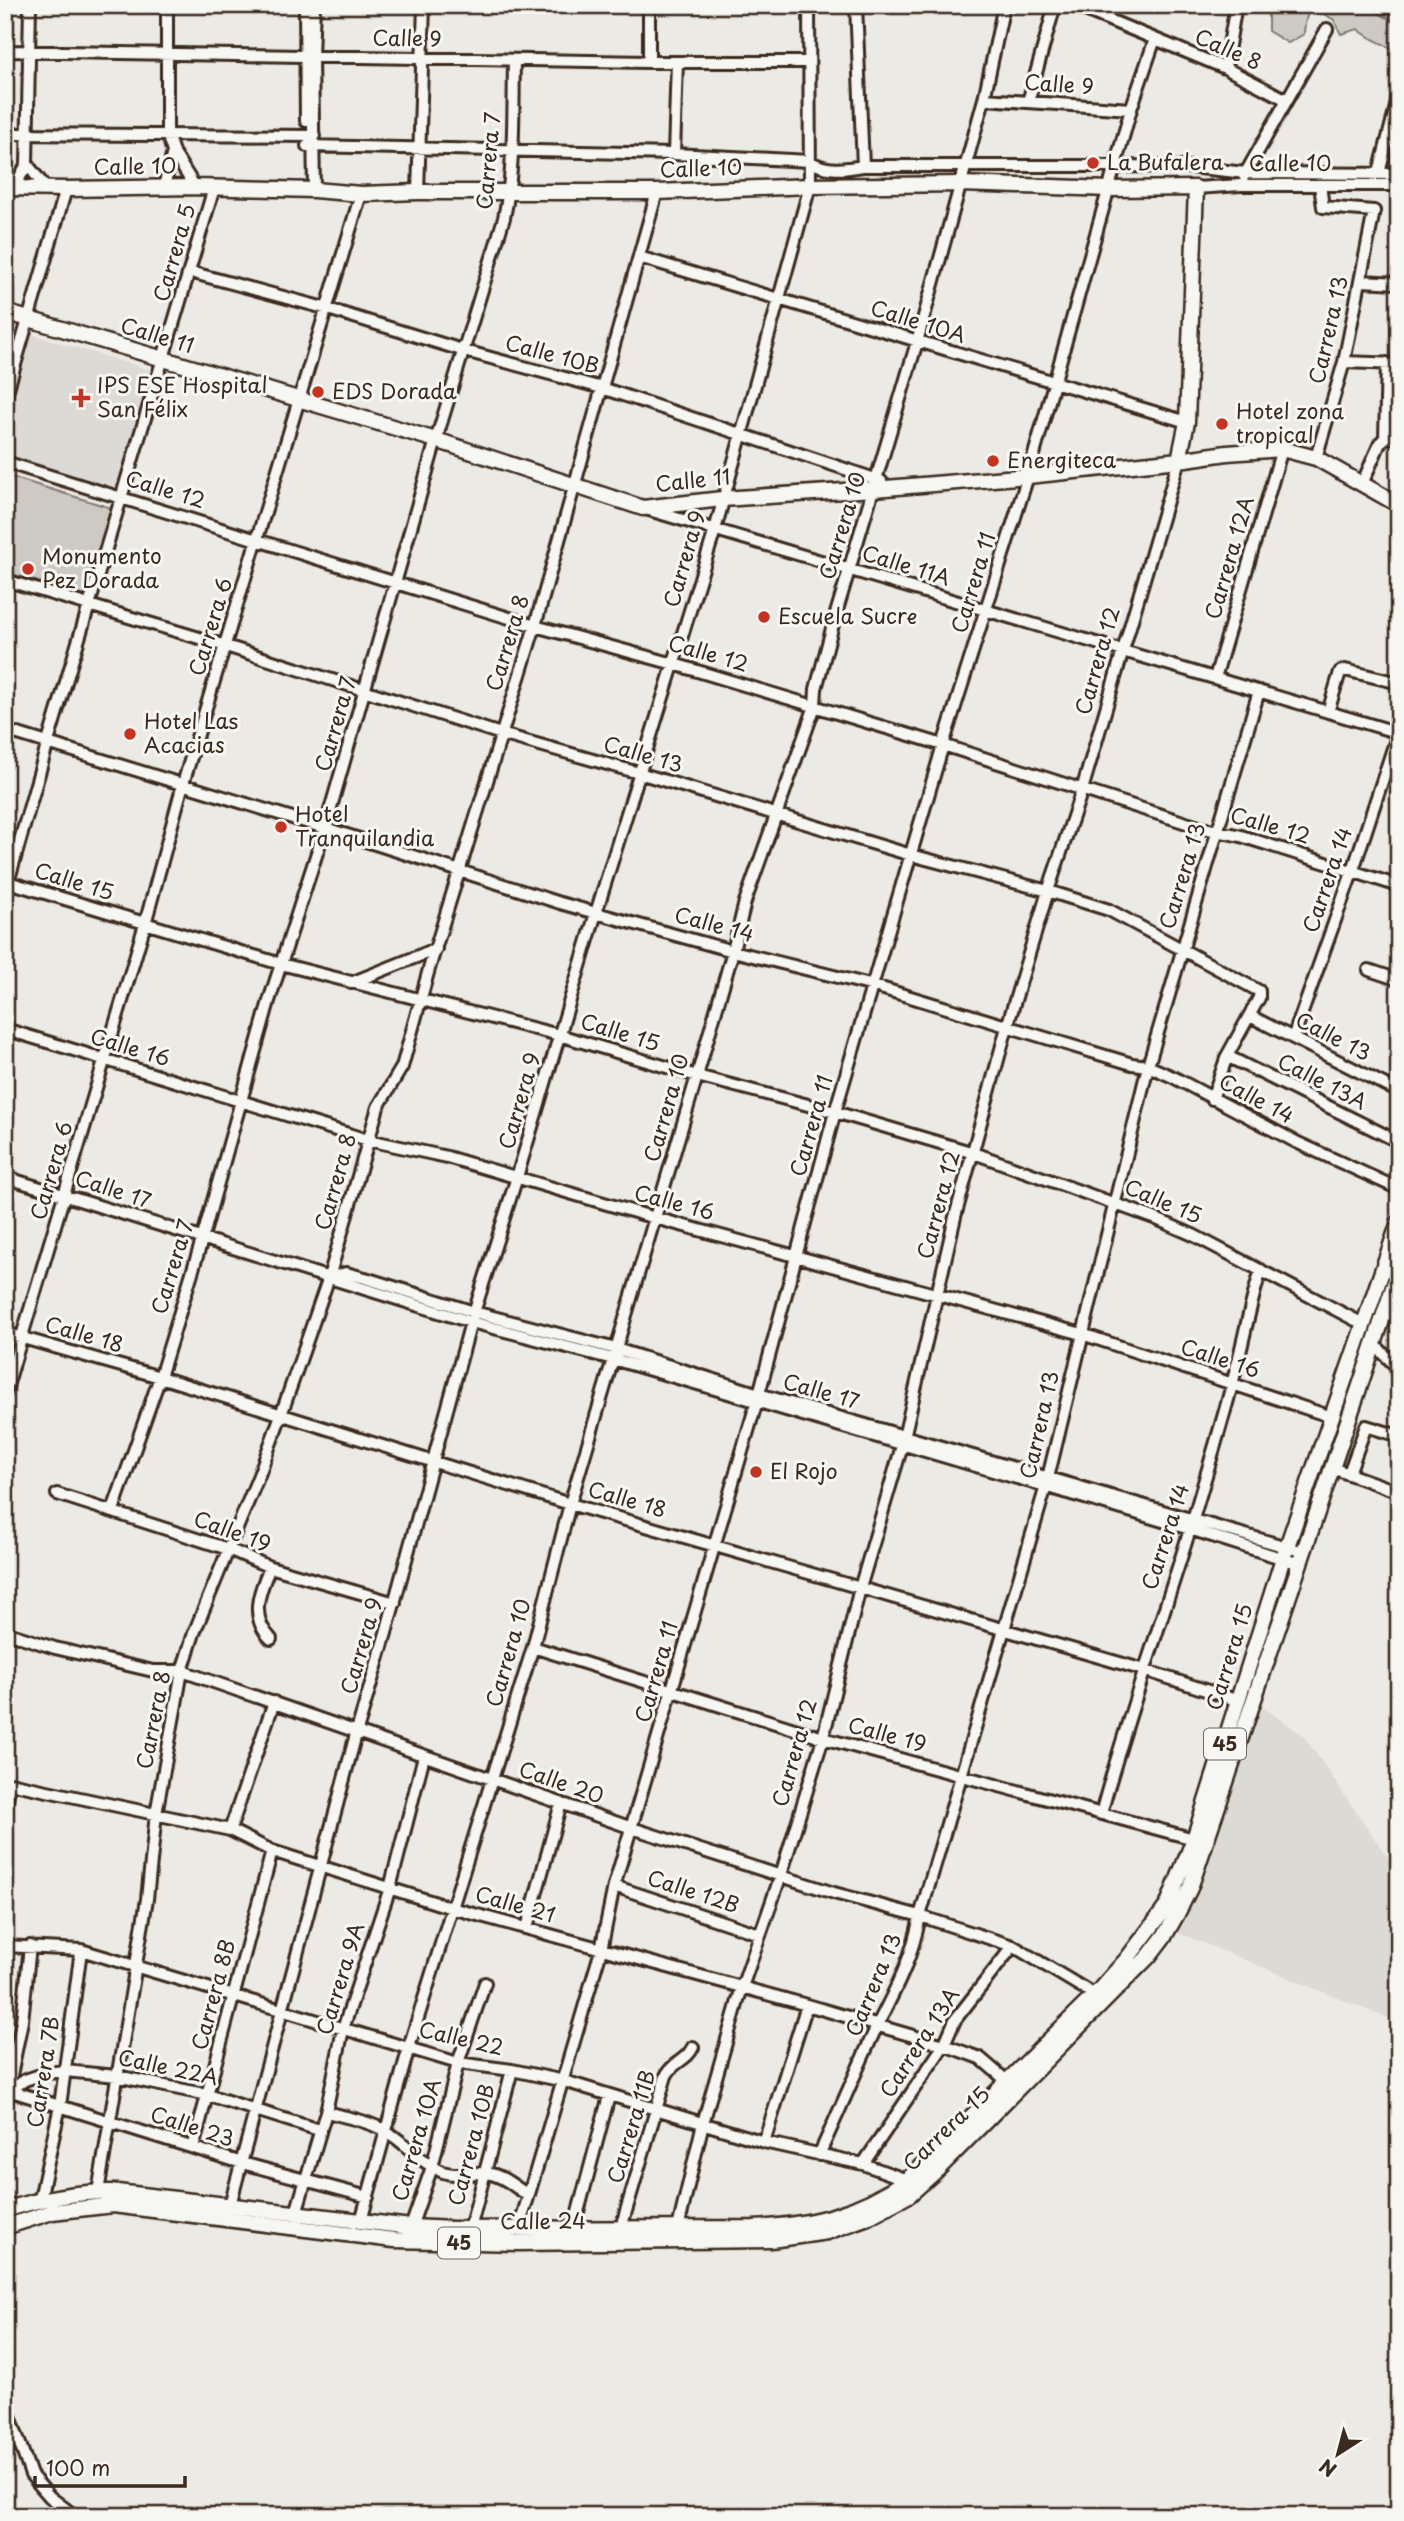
<svg xmlns="http://www.w3.org/2000/svg" width="1404" height="2521" viewBox="0 0 1404 2521" font-family="'Playpen Sans',sans-serif">
  <style>
    .built { fill: #dcdad4 }
    .green { fill: #cdcac4; stroke: #847a71; stroke-width: 2 }
    .water { fill: #a8a198; stroke: #7c7167; stroke-width: 2 }
    .lines { fill: none; stroke-linecap: round; stroke-linejoin: round }
    .minor-casing { stroke: #3b2a1e; stroke-width: 16 }
    .major-casing { stroke: #3b2a1e; stroke-width: 19 }
    .minor { stroke: #f6f6f2; stroke-width: 10 }
    .major { stroke: #f6f6f2; stroke-width: 14 }
    .poi-dot { fill: #c8321e; stroke: #f6f6f2; stroke-width: 2.5 }
    .labels { text-anchor: middle; stroke-width: 6; stroke-linejoin: round; paint-order: stroke }
    .shield { fill: #f6f6f2; stroke: #73675e; stroke-width: 2 }
    .shield-label { font-size: 19px; font-weight: bold; fill: #3b2a1e }
    .street-label { font-size: 21px; fill: #3b2a1e; stroke: #f6f6f2 }
    .poi-label { font-size: 21px; fill: #3b2a1e; stroke: #f6f6f2; text-anchor: start }
  </style>
  <rect width="100%" height="100%" fill="#ebeae5"/>
  <filter id="ink" filterUnits="userSpaceOnUse"><feTurbulence type="fractalNoise" baseFrequency=".0143" numOctaves="2"/><feDisplacementMap in="SourceGraphic" scale="14" xChannelSelector="R" yChannelSelector="G"/><feConvolveMatrix kernelMatrix="1 2 1 2 8 2 1 2 1" color-interpolation-filters="sRGB"/></filter>
  <g filter="url(#ink)">
    <path class="built" d="M31 334 157 372 119 493 5 458V423Z
      M1261 1706 1303 1735 1399 1874V2023L1174 1931 1202 1881Z"/>
    <path class="green" d="M1265 5H1309C1308 16 1304 23 1304 34L1288 43 1268 31V15L1265 11Z
      M1310 5H1364L1399 24V58L1397 51C1383 43 1370 40 1358 29L1341 34 1334 20Z
      M5 475 111 508 85 596 5 572Z"/>
    <path class="water" d="M1364 5H1399V24Z"/>
    <g class="lines">
      <defs>
        <path id="minor" d="M167 5V134L173 152 195 187
          M305 5 306 121
          M649 5V62
          M856 5 863 166
          M1073 5 1225 68 1287 100
          M5 51 649 62H809
          M1225 68 1236 5
          M984 99 1131 109
          M1028 102 1055 5
          M5 134 314 136
          M307 146 674 154 810 161C826 172 845 169 863 166H1116L1190 167 1246 173 1399 174
          M674 154 677 62
          M27 164 45 187
          M1379 173 1399 95
          M1244 176 1327 29
          M164 186 173 152
          M14 188 27 164 30 5
          M1196 188 1241 185H1399
          M314 190 312 56 314 5
          M418 192 424 5
          M639 257 1187 422
          M190 272 328 309 465 351 602 388 881 481
          M1361 281 1399 283
          M1344 362 1399 364
          M5 399 66 189
          M1385 438 1387 363
          M1316 458 1344 362 1374 211 1323 207 1320 185
          M5 462 535 626 674 664 943 745 1199 827 1241 836 1399 886
          M1362 484 1380 443 1385 438 1399 436
          M649 510 1399 733
          M5 580 226 646 501 734 639 773 911 855 1048 891 1109 910 1259 991V998L1227 1056 1212 1099
          M1215 678 1282 449
          M1328 712 1340 672 1345 670 1399 683
          M5 730 325 828 560 903 733 951 874 986 1132 1064 1148 1066 1173 1077 1296 1142 1399 1189
          M5 881 281 964 559 1035 697 1076 835 1112 974 1153 1154 1218 1193 1235 1365 1325
          M5 893 48 742 214 188
          M1369 970 1399 980
          M351 983 436 949
          M1250 1016 1399 1092
          M5 1029 368 1140 447 1157 655 1218 1082 1334 1332 1417
          M1293 1038 1353 870 1398 733
          M1227 1056 1399 1142
          M5 1177 471 1322 613 1359 1190 1529 1300 1564
          M331 1277 346 1273 365 1278 474 1312 616 1349 759 1394 1304 1552
          M5 1333 160 1377 570 1504 1144 1670 1239 1701
          M1374 1344 1399 1369
          M5 1393 145 924 183 784 361 194
          M1332 1468 1399 1492
          M1349 1473 1366 1426 1399 1436
          M57 1494 228 1549 270 1567 395 1603
          M113 1510 160 1377 202 1240 269 1001 325 828 436 440 504 218C515 166 513 113 514 60
          M270 1567C259 1592 249 1617 271 1639
          M5 1632 55 1648 153 1671H182L632 1828 834 1893 920 1916 1013 1946 1095 1995
          M533 1647 823 1738 1194 1839
          M5 1782 230 1830 272 1851 452 1908 807 2005 944 2045 980 2058 1008 2082
          M5 1810 10 1783
          M1101 1814C1128 1713 1164 1616 1194 1516 1208 1468 1223 1421 1235 1373 1244 1339 1250 1304 1261 1270
          M230 1830 274 1702
          M614 1886 759 1934
          M527 1928 561 1803
          M5 1946 81 1950 458 2063 512 2070 564 2081 764 2142 863 2164 907 2180
          M5 2089 242 2163 368 2197
          M9 2091 25 2080 46 2073 65 2071 117 2076 208 2095 319 2130
          M5 2105 22 2021 30 1946
          M326 2112C346 2117 369 2121 387 2132 408 2144 420 2163 443 2172 457 2177 471 2172 486 2173 503 2175 513 2186 528 2195
          M764 2142 807 2005
          M193 2148 272 1851
          M819 2155C839 2112 857 2069 877 2026 897 1986 911 1962 920 1916L1046 1486 1148 1066 1259 691
          M863 2164 944 2045 955 2020 1013 1946
          M98 2192 147 1899 156 1814 182 1671 194 1633 259 1475 281 1415 329 1277 378 1107 402 1067 429 969 535 626 657 192
          M40 2199 60 2106 81 1950
          M230 2205 356 1734 386 1633 471 1322 517 1177 596 913 715 530 810 186 809 5
          M296 2213 326 2112 343 2029 390 1888 424 1756
          M361 2221 409 2047 533 1647 570 1504 697 1076 733 951 745 902 815 706 816 689 835 617 917 342 984 99 1004 5
          M411 2227 432 2167 458 2063 485 1983
          M574 2227 609 2096
          M519 2228 601 1950 614 1886 759 1394 835 1112 943 745 1028 476 1131 109 1155 39
          M621 2228 666 2076C673 2061 687 2061 693 2047
          M678 2228 703 2123 742 1987 781 1875 823 1738 860 1588 902 1446 955 1217 1007 1027 1048 891 1082 790 1179 460
          M470 2229 512 2070
          M5 2402 31 2475 50 2497 75 2516"/>
        <path id="major" d="M5 188 66 189 195 187 314 190 361 194 418 192H657L810 186 961 184 1110 189 1196 188 1187 422 1179 460
          M5 312 436 440 643 508 722 499 874 489 1028 476 1179 460 1227 453 1282 449 1316 458 1399 505
          M5 2210C42 2198 78 2191 117 2192L411 2227 453 2229 753 2228C812 2225 858 2214 907 2180L1095 1995 1127 1959 1167 1906 1194 1839 1283 1558 1399 1222
          M5 2227 52 2212 113 2205 394 2240 518 2243 771 2240 827 2232 868 2217 909 2195 938 2169 1149 1956 1165 1935 1177 1914 1190 1888 1199 1862 1399 1270"/>
      </defs>
      <use href="#minor" class="minor-casing"/>
      <use href="#major" class="major-casing"/>
      <use href="#minor" class="minor"/>
      <use href="#major" class="major"/>
    </g>
  </g>
  <g class="poi-dot">
    <circle cx="1093" cy="163" r="7"/>
    <circle cx="318" cy="392" r="7"/>
    <path d="M77.5 387.5h7v7h7v7h-7v7h-7v-7h-7v-7h7z"/>
    <circle cx="1222" cy="424" r="7"/>
    <circle cx="993" cy="461" r="7"/>
    <circle cx="28" cy="569" r="7"/>
    <circle cx="764" cy="617" r="7"/>
    <circle cx="130" cy="734" r="7"/>
    <circle cx="281" cy="827" r="7"/>
    <circle cx="756" cy="1472" r="7"/>
  </g>
  <g class="labels">
    <g class="shield">
      <rect x="1204" y="1728.5" width="42" height="31" rx="5"/>
      <rect x="438" y="2227.5" width="42" height="31" rx="5"/>
    </g>
    <g class="shield-label">
      <text x="1225" y="1751">45</text>
      <text x="459" y="2250">45</text>
    </g>
    <g class="street-label">
      <text transform="translate(407 39) rotate(1)" y="7">Calle 9</text>
      <text transform="translate(1228 50) rotate(24)" y="7">Calle 8</text>
      <text transform="translate(1059 85) rotate(4)" y="7">Calle 9</text>
      <text transform="translate(489 161) rotate(-85)" y="7">Carrera 7</text>
      <text x="1290" y="171">Calle 10</text>
      <text transform="translate(135 167) rotate(-1)" y="7">Calle 10</text>
      <text transform="translate(701 169) rotate(-2)" y="7">Calle 10</text>
      <text transform="translate(175 253) rotate(-74)" y="7">Carrera 5</text>
      <text transform="translate(918 322) rotate(17)" y="7">Calle 10A</text>
      <text transform="translate(1329 330) rotate(-77)" y="7">Carrera 13</text>
      <text transform="translate(157 336) rotate(17)" y="7">Calle 11</text>
      <text transform="translate(552 355) rotate(15)" y="7">Calle 10B</text>
      <text transform="translate(693 481) rotate(-6)" y="7">Calle 11</text>
      <text transform="translate(165 490) rotate(17)" y="7">Calle 12</text>
      <text transform="translate(843 526) rotate(-73)" y="7">Carrera 10</text>
      <text transform="translate(1230 558) rotate(-74)" y="7">Carrera 12A</text>
      <text transform="translate(685 559) rotate(-74)" y="7">Carrera 9</text>
      <text transform="translate(906 566) rotate(17)" y="7">Calle 11A</text>
      <text transform="translate(974 583) rotate(-73)" y="7">Carrera 11</text>
      <text transform="translate(211 627) rotate(-73)" y="7">Carrera 6</text>
      <text transform="translate(508 643) rotate(-73)" y="7">Carrera 8</text>
      <text transform="translate(708 654) rotate(16)" y="7">Calle 12</text>
      <text transform="translate(1098 661) rotate(-74)" y="7">Carrera 12</text>
      <text transform="translate(336 724) rotate(-74)" y="7">Carrera 7</text>
      <text transform="translate(643 755) rotate(16)" y="7">Calle 13</text>
      <text transform="translate(1270 826) rotate(16)" y="7">Calle 12</text>
      <text transform="translate(1183 876) rotate(-73)" y="7">Carrera 13</text>
      <text transform="translate(1328 880) rotate(-71)" y="7">Carrera 14</text>
      <text transform="translate(74 882) rotate(17)" y="7">Calle 15</text>
      <text transform="translate(714 925) rotate(15)" y="7">Calle 14</text>
      <text transform="translate(620 1033) rotate(17)" y="7">Calle 15</text>
      <text transform="translate(1333 1037) rotate(27)" y="7">Calle 13</text>
      <text transform="translate(130 1048) rotate(17)" y="7">Calle 16</text>
      <text transform="translate(1322 1082) rotate(27)" y="7">Calle 13A</text>
      <text transform="translate(1256 1099) rotate(28)" y="7">Calle 14</text>
      <text transform="translate(520 1101) rotate(-74)" y="7">Carrera 9</text>
      <text transform="translate(667 1108) rotate(-74)" y="7">Carrera 10</text>
      <text transform="translate(812 1126) rotate(-74)" y="7">Carrera 11</text>
      <text transform="translate(52 1171) rotate(-74)" y="7">Carrera 6</text>
      <text transform="translate(336 1182) rotate(-74)" y="7">Carrera 8</text>
      <text transform="translate(113 1190) rotate(18)" y="7">Calle 17</text>
      <text transform="translate(1163 1202) rotate(23)" y="7">Calle 15</text>
      <text transform="translate(674 1203) rotate(15)" y="7">Calle 16</text>
      <text transform="translate(939 1205) rotate(-75)" y="7">Carrera 12</text>
      <text transform="translate(173 1267) rotate(-73)" y="7">Carrera 7</text>
      <text transform="translate(84 1335) rotate(16)" y="7">Calle 18</text>
      <text transform="translate(1220 1359) rotate(18)" y="7">Calle 16</text>
      <text transform="translate(821 1392) rotate(16)" y="7">Calle 17</text>
      <text transform="translate(1040 1425) rotate(-77)" y="7">Carrera 13</text>
      <text transform="translate(627 1500) rotate(16)" y="7">Calle 18</text>
      <text transform="translate(232 1532) rotate(20)" y="7">Calle 19</text>
      <text transform="translate(1166 1537) rotate(-72)" y="7">Carrera 14</text>
      <text transform="translate(362 1646) rotate(-74)" y="7">Carrera 9</text>
      <text transform="translate(509 1653) rotate(-74)" y="7">Carrera 10</text>
      <text transform="translate(1230 1657) rotate(-73)" y="7">Carrera 15</text>
      <text transform="translate(657 1672) rotate(-74)" y="7">Carrera 11</text>
      <text transform="translate(154 1720) rotate(-79)" y="7">Carrera 8</text>
      <text transform="translate(887 1735) rotate(15)" y="7">Calle 19</text>
      <text transform="translate(795 1753) rotate(-74)" y="7">Carrera 12</text>
      <text transform="translate(561 1783) rotate(19)" y="7">Calle 20</text>
      <text transform="translate(693 1892) rotate(18)" y="7">Calle 12B</text>
      <text transform="translate(515 1905) rotate(16)" y="7">Calle 21</text>
      <text transform="translate(341 1979) rotate(-73)" y="7">Carrera 9A</text>
      <text transform="translate(874 1985) rotate(-67)" y="7">Carrera 13</text>
      <text transform="translate(214 1995) rotate(-75)" y="7">Carrera 8B</text>
      <text transform="translate(461 2039) rotate(13)" y="7">Calle 22</text>
      <text transform="translate(920 2043) rotate(-57)" y="7">Carrera 13A</text>
      <text transform="translate(168 2068) rotate(12)" y="7">Calle 22A</text>
      <text transform="translate(44 2072) rotate(-81)" y="7">Carrera 7B</text>
      <text transform="translate(192 2127) rotate(18)" y="7">Calle 23</text>
      <text transform="translate(632 2127) rotate(-73)" y="7">Carrera 11B</text>
      <text transform="translate(947 2129) rotate(-44)" y="7">Carrera 15</text>
      <text transform="translate(417 2140) rotate(-74)" y="7">Carrera 10A</text>
      <text transform="translate(472 2145) rotate(-75)" y="7">Carrera 10B</text>
      <text x="543" y="2229">Calle 24</text>
    </g>
    <g class="poi-label">
      <text x="1107" y="170">La Bufalera</text>
      <text x="97" y="393">IPS ESE Hospital<tspan x="97" dy="24">San Félix</tspan></text>
      <text x="332" y="399">EDS Dorada</text>
      <text x="1236" y="419">Hotel zona<tspan x="1236" dy="24">tropical</tspan></text>
      <text x="1007" y="468">Energiteca</text>
      <text x="42" y="564">Monumento<tspan x="42" dy="24">Pez Dorada</tspan></text>
      <text x="778" y="624">Escuela Sucre</text>
      <text x="144" y="729">Hotel Las<tspan x="144" dy="24">Acacias</tspan></text>
      <text x="295" y="822">Hotel<tspan x="295" dy="24">Tranquilandia</tspan></text>
      <text x="770" y="1479">El Rojo</text>
    </g>
  </g>
  <rect width="1404" height="2521" fill="none" stroke="#f6f6f2" stroke-width="28"/>
  <rect x="14" y="14" width="1376" height="2493" fill="none" stroke="#3b2a1e" stroke-width="2.5" filter="url(#ink)"/>
  <g transform="translate(1338 2454) rotate(216)" stroke="#f6f6f2" stroke-width="5" paint-order="stroke">
  <path d="M0-5L12 26L0 18L-12 26Z" fill="#3b2a1e"/>
  <text y="-10" font-size="19" font-weight="bold" text-anchor="middle" fill="#3b2a1e">N</text>
  </g>
  <path d="M35 2476v10h150v-10" fill="none" stroke="#3b2a1e" stroke-width="3.5"/>
  <text x="46" y="2476" font-size="21" fill="#3b2a1e" stroke="#f6f6f2" stroke-width="5" paint-order="stroke">100 m</text>
</svg>
